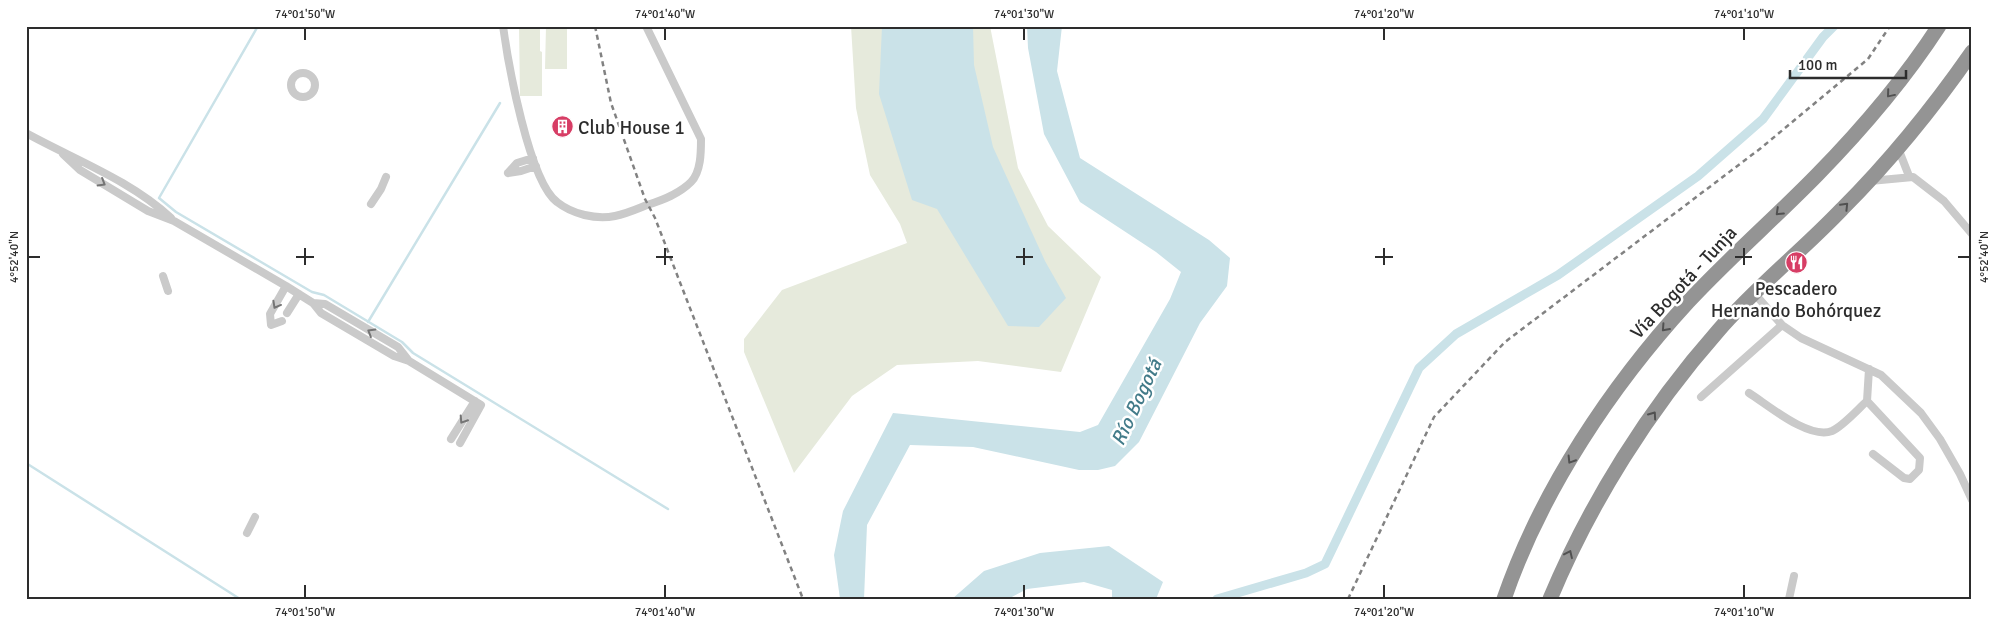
<svg xmlns="http://www.w3.org/2000/svg" width="1998" height="625" viewBox="0 0 1998 625" font-family="Signika,sans-serif">
  <style>
    .green { fill: #e6eadc }
    .water { fill: #cae2e8 }
    .lines { fill: none; stroke-linecap: round; stroke-linejoin: round }
    .stream { stroke: #cae2e8; stroke-width: 2.5 }
    .canal { stroke: #cae2e8; stroke-width: 9 }
    .street { stroke: #cacaca; stroke-width: 8 }
    .highway { stroke: #949494; stroke-width: 15 }
    .rail { stroke: #828282; stroke-width: 2.5; stroke-dasharray: 5 4; stroke-linecap: butt }
    .oneway { stroke: #515151 }
    .oneway2 { stroke: #747474 }
    .ticks { fill: none; stroke: #2d2d2d; stroke-width: 2 }
    .labels { text-anchor: middle; stroke-width: 5; stroke-linejoin: round; paint-order: stroke }
    .poi-label { font-size: 19px; fill: #2d2d2d; stroke: #fff; text-anchor: start }
    .street-label { font-size: 19px; fill: #2d2d2d; stroke: #fff }
    .water-label { font-size: 20px; font-style: italic; fill: #427b89; stroke: #fff }
    .neatline { fill: none; stroke: #2d2d2d; stroke-width: 2 }
    .ticks-label { font-size: 12px; text-anchor: middle; fill: #2d2d2d }
  </style>
  <rect width="100%" height="100%" fill="#fff"/>
  <path class="green" d="M519 26H540V51L542 52V96H520Z
    M546 26H567V69H545Z
    M851 26H990L1018 168 1048 226 1101 277 1061 372 978 361 897 365 852 396 794 473 744 352V339L782 290 907 243 900 224 870 175 856 108Z"/>
  <path class="water" d="M882 26H973L974 65 993 147 1045 261 1066 298 1039 327 1008 326 937 209 912 200 879 94Z
    M1027 26H1062L1057 71 1080 158 1209 240 1230 258 1227 286 1200 323 1139 442 1115 466 1098 470H1079L973 447 910 445 867 525 864 599H840L834 555 843 511 893 413 1080 432 1098 425 1170 299 1181 272 1156 252 1080 202 1044 134 1028 48Z
    M1109 546 1163 582 1156 599H1112V590L1084 582 1027 589 1008 599H952L984 571 1040 553Z"/>
  <g class="lines">
    <path class="stream" d="M258 26 159 198 176 212 312 292 324 295 402 342 413 353 668 509
      M368 322 500 103
      M26 463 240 599"/>
    <path class="canal" d="M1217 599 1306 573 1325 564 1419 368 1456 334 1558 275 1698 176 1763 119 1823 37 1834 26"/>
    <path class="street" d="M503 26C508 63 529 181 557 202 572 214 596 220 615 216 626 214 637 209 647 205 663 200 679 194 691 182 701 172 701 152 701 139L646 26
      M291 85a12 12 0 1 1 24 0a12 12 0 1 1-24 0Z
      M26 133C75 160 130 180 171 218
      M1898 148 1909 176
      M63 154 80 170 148 211 174 221 286 286 313 303 321 313 394 356 409 361 481 405 460 443
      M508 173 517 163 533 158
      M508 173 521 171 536 166
      M1870 181 1913 177 1944 201 1972 234
      M371 204 381 189 386 177
      M163 276 168 291
      M1754 293 1782 325 1801 338 1881 375 1921 413 1940 439 1960 474 1972 500
      M313 303 325 304 398 347 409 361
      M287 313 299 294
      M282 321 271 325 270 314 286 286
      M1749 393C1768 405 1809 440 1832 431 1843 426 1858 409 1867 401L1869 369
      M1701 397 1782 325
      M1867 401 1920 458 1919 470 1910 479 1904 478 1873 454
      M451 439 475 401
      M247 533 255 517
      M1789 599 1794 576"/>
    <path class="highway" d="M1504 599C1541 491 1611 386 1688 302 1729 258 1775 218 1817 175 1862 129 1904 80 1939 26
      M1550 599C1590 503 1649 409 1718 331 1756 287 1802 251 1842 209 1890 161 1933 108 1972 52"/>
    <path class="rail" d="M595 26 611 103 645 199 655 218 803 599
      M1348 599 1434 417 1505 342 1761 148 1868 59 1890 26"/>
  </g>
  <defs><path id="oneway-chevron" d="M-2-3.5L2.5 0L-2 3.5" fill="none" stroke-width="1.6" stroke-linecap="round" stroke-linejoin="round" transform="scale(1.25)"/></defs>
  <g class="oneway">
    <use href="#oneway-chevron" transform="translate(1890 94) rotate(130)"/>
    <use href="#oneway-chevron" transform="translate(1845 206) rotate(-46)"/>
    <use href="#oneway-chevron" transform="translate(1779 212) rotate(136)"/>
    <use href="#oneway-chevron" transform="translate(1665 328) rotate(132)"/>
    <use href="#oneway-chevron" transform="translate(1653 415) rotate(-55)"/>
    <use href="#oneway-chevron" transform="translate(1571 460) rotate(122)"/>
    <use href="#oneway-chevron" transform="translate(1569 554) rotate(-65)"/>
  </g>
  <g class="oneway2">
    <use href="#oneway-chevron" transform="translate(102 183) rotate(31)"/>
    <use href="#oneway-chevron" transform="translate(276 305) rotate(119)"/>
    <use href="#oneway-chevron" transform="translate(371 332) rotate(-149)"/>
    <use href="#oneway-chevron" transform="translate(463 420) rotate(123)"/>
  </g>
  <path class="ticks" d="M305 28V40M665 28V40M1024 28V40M1384 28V40M1744 28V40M305 248V265M665 248V265M1024 248V265M1384 248V265M1744 248V265M28 257H40M296 257H314M656 257H673M1016 257H1033M1375 257H1393M1735 257H1752M1958 257H1970M305 585V598M665 585V598M1024 585V598M1384 585V598M1744 585V598"/>
  <defs>
    <symbol id="building-disc" viewBox="-11 -11 22 22"><circle r="9.5" fill="#d73d65" stroke="#fff"/><path d="M-4-6H4V6H1V3H-1V6H-4ZM-2.5-4.3h1.7v1.8h-1.7ZM.8-4.3h1.7v1.8H.8ZM-2.5-1h1.7V.8h-1.7ZM.8-1h1.7V.8H.8Z" fill="#fff"/></symbol>
    <symbol id="restaurant-disc" viewBox="-11 -11 22 22"><circle r="9.5" fill="#d73d65" stroke="#fff"/><path d="M-5-6h1v4h1v-4h1v4h1v-4h1v5L-1.5 .5V6h-2V.5L-5-1ZM5-6V6H3V1.5H1.5Q1.5-4 5-6Z" fill="#fff"/></symbol>
  </defs>
  <g fill-rule="evenodd">
    <use href="#building-disc" x="550" y="114" width="25" height="25"/>
    <use href="#restaurant-disc" x="1784" y="250" width="25" height="25"/>
  </g>
  <g class="labels">
    <g class="poi-label">
      <text x="578" y="134">Club House 1</text>
      <text x="1796" y="295" text-anchor="middle">Pescadero<tspan x="1796" dy="22">Hernando Bohórquez</tspan></text>
    </g>
    <g class="street-label">
      <text transform="translate(1683 282) rotate(-47)" y="7">Vía Bogotá - Tunja</text>
    </g>
    <g class="water-label">
      <text transform="translate(1136 402) rotate(-65)" y="7">Río Bogotá</text>
    </g>
  </g>
  <rect width="1998" height="625" fill="none" stroke="#ffffff" stroke-width="55"/>
  <path d="M1790 70v8h116v-8" fill="none" stroke="#2d2d2d" stroke-width="2.5"/>
  <text x="1798" y="70" font-size="15" fill="#2d2d2d" stroke="#ffffff" stroke-width="4" paint-order="stroke">100 m</text>
  <rect x="28" y="28" width="1942" height="570" class="neatline"/>
  <g class="ticks-label">
    <text x="305" y="18">74°01'50"W</text>
    <text x="665" y="18">74°01'40"W</text>
    <text x="1024" y="18">74°01'30"W</text>
    <text x="1384" y="18">74°01'20"W</text>
    <text x="1744" y="18">74°01'10"W</text>
    <text transform="translate(14 257) rotate(-90)" y="4">4°52'40"N</text>
    <text transform="translate(1984 257) rotate(-90)" y="4">4°52'40"N</text>
    <text x="305" y="616">74°01'50"W</text>
    <text x="665" y="616">74°01'40"W</text>
    <text x="1024" y="616">74°01'30"W</text>
    <text x="1384" y="616">74°01'20"W</text>
    <text x="1744" y="616">74°01'10"W</text>
  </g>
</svg>
